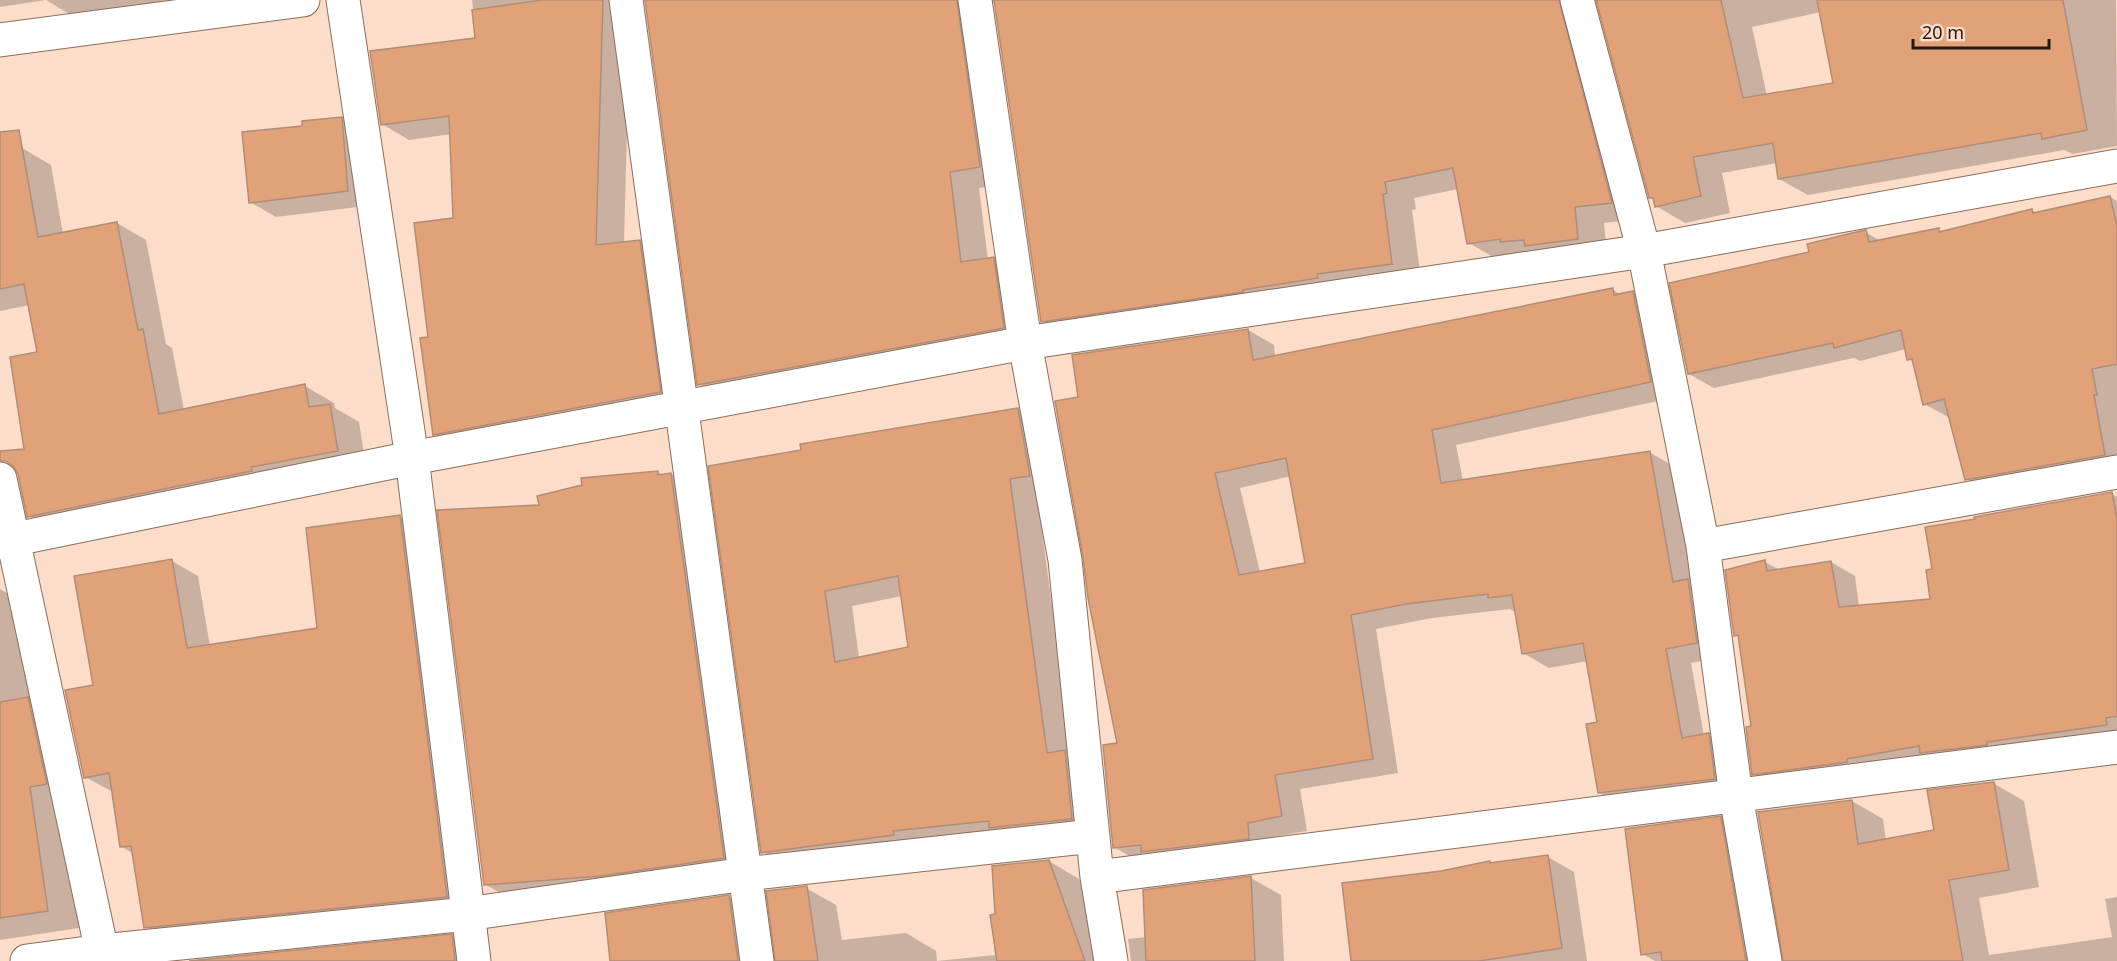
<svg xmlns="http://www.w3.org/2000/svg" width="2117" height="961" viewBox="0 0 2117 961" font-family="'Noto Sans',sans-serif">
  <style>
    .shadow { fill: #0003; fill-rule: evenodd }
    .building { fill: #e1a279; stroke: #b18d77; stroke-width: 1.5; fill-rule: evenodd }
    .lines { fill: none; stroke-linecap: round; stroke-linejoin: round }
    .street-casing { stroke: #8e6c57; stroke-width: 35 }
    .street { stroke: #fff; stroke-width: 33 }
  </style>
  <rect width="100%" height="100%" fill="#fcddca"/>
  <path class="shadow" d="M0 0H222L71 15 46 0 0 7Z
    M472 0H623L630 15 624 243 639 241 667 257 687 407 461 450 434 434 430 338 455 219 452 134 409 140 382 124 477 39Z
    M646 0H2116L2117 146 2073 154 2064 150 1808 195 1779 179 1777 163 1722 173 1730 213 1685 223 1656 206 1654 200 1651 197 1598 0 1592 3 1640 219 1604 223 1607 255 1498 260 1469 243 1458 189 1414 198 1416 209 1412 210 1421 280 1071 338 1042 321 996 0 987 9 1009 183 979 188 988 260 993 259 1022 276 1032 344 728 401 699 384ZM1821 12 1835 84 1767 96 1752 27Z
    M341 118 367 133 374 205 276 217 250 202 304 127Z
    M22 148 51 165 63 234 117 223 146 240 166 344 172 348 184 410 305 386 334 403 335 408 359 422 366 467 58 533 29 516V470L39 354 30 305 0 311V152Z
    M2110 197 2117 201V471L1991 494 1966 479 1950 418 1924 404 1914 362 1908 359 1906 349 1860 361 1854 358 1714 388 1689 374 1811 253 1865 232 1881 241 1938 229 1944 233 2032 210 2038 214Z
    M1612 289 1621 295 1633 292 1658 307 1676 397 1456 445 1463 481 1649 452 1675 467 1722 657 1691 663 1704 736 1709 735 1734 750 1740 793 1625 807 1599 793V724L1588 661 1549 668 1523 653 1515 612 1510 609 1432 618 1376 629 1398 773 1300 789 1307 831 1273 837 1274 853 1140 862 1114 847 1119 744 1080 399 1248 330 1274 345 1275 357ZM1291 476 1307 564 1260 572 1240 488Z
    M1018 409 1045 425 1037 494 1072 756 1099 834 790 868 763 852 710 467ZM902 596 910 648 859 658 852 606Z
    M657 472 663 475 671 474 699 490 751 874 513 901 485 884 541 506Z
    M2112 494 2117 497V740L1777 787 1753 774V728L1740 638 1735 635 1765 562 1780 570 1831 562 1855 576 1859 606 1932 600Z
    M400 517 426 532 473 912 172 942 145 927 134 854 122 847 113 792 85 777 95 687 172 561 198 576 210 646 319 629Z
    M0 589 31 607 79 928 0 940Z
    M1993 783 2024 801 2039 887 1979 898 1989 955 2112 937 2105 899 2117 897V961H1785L1852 801 1883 819 1886 841 1936 831Z
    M1720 818 1753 837 1775 961H1655L1642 954Z
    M1548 857 1574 872 1587 961H1353L1441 873 1490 863 1493 864Z
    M1049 861 1079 879 1106 953 1119 961H937L995 955 994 945H996V916Z
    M1251 878 1281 895 1284 961H1131L1128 939 1147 937Z
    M806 888 836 905 842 940 906 933 936 951 937 961H777Z
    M729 897 759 914 765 961H611Z
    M452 936 485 955 486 961H204Z"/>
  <path class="building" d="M542 0H603L596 245 640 240 661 392 433 435 420 338 428 337 414 223 453 218 449 116 381 125 370 51 475 38 472 10Z
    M645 0H957L980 167 950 172 961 262 994 257 1004 328 697 385Z
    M994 0H1559L1612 203 1575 207 1578 239 1525 246 1524 240 1500 242V239L1467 244 1453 168 1385 182 1387 193 1383 194 1392 264 1317 274 1318 278 1243 290V292L1041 322Z
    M1596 0H1721L1743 98 1833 83 1817 0H2063L2087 130 2042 139 2041 133 1778 179 1773 143 1693 157 1701 196 1655 207 1653 198H1649Z
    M342 117 348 191 249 203 242 132 302 126V121Z
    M19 130 38 237 117 222 138 330 143 329 159 414 305 384 309 407 330 404 338 451 251 467 252 471 27 517 18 474 13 466 6 461H0V451L24 449 10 357 37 352 24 284 0 289V132Z
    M2110 196 2117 226V364L2092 369 2097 395H2094L2105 455 1965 480 1944 399 1923 405 1912 359 1907 360 1901 330 1834 348 1833 343 1688 374 1669 283 1809 252 1807 244 1852 233 1866 230 1869 242 1939 228V232L2032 209 2033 213Z
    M1613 288 1614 295 1633 291 1651 382 1432 430 1441 483 1650 451 1673 582 1688 579 1697 643 1666 649 1682 738 1709 733 1715 779 1598 793 1586 724 1597 722 1583 643 1522 654 1512 595 1488 598V594L1406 604 1351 615 1373 759 1275 775 1282 816 1248 823 1249 839 1141 852V845L1113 848 1103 745 1117 743 1088 598 1083 557 1055 401 1078 397 1072 355 1248 329 1253 360ZM1286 458 1305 563 1239 575 1215 473Z
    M1018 408 1030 476 1010 479 1047 753 1065 750 1072 819 989 828V821L893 831 894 835 761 853 708 466 801 450 800 444ZM898 576 908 647 835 662 825 591Z
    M658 471V475L671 473 724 858 601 876 484 885 437 510 539 505 537 496 582 485 581 478Z
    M2112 492 2117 518V716L2106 718 2107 725 1987 742V745L1920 753 1919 746 1847 759V762L1752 775 1746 727 1751 726 1738 635 1734 636 1725 570 1765 560 1767 571 1831 561 1839 607 1930 599 1926 570 1932 569 1925 527 1975 519 1974 517Z
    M400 515 447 897 144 928 131 846 120 847 109 773 84 778 65 690 93 685 74 576 172 559 187 648 317 628 306 528Z
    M28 697 47 784 30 787 48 911 0 918V702Z
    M1994 782 2009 870 1949 880 1963 961H1783L1758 812 1852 800 1858 844 1934 830 1927 790Z
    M1721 816 1746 961H1662L1661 952 1641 955 1625 829Z
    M1548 855 1562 948 1479 961H1351L1342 883 1441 871 1490 861V863Z
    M1049 860 1085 961H997L990 915 995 914 992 866Z
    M1251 876 1255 961H1146L1143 890Z
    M807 886 818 961H775L766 891Z
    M729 895 738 961H610L605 913Z
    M452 934 455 961H189Z"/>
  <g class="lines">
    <defs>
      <path id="street" d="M343 0 412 458 474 961
        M626 0 757 961
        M975 0 1025 343 1065 560 1097 877 1111 961
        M1577 0 1644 251 1703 546 1736 796 1765 961
        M0 40 303 0
        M0 479 104 961
        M0 542 412 458 1025 343 1644 251 2117 166
        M1703 546 2117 472
        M1097 877 2117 747
        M27 961 102 951 467 914 745 874 1093 836"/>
    </defs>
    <use href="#street" class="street-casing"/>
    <use href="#street" class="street"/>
  </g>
  <path d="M1913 39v9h136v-9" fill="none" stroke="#24170f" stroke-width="3"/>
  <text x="1922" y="39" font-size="18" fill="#24170f" stroke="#fcddca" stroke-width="4.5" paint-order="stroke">20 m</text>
</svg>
